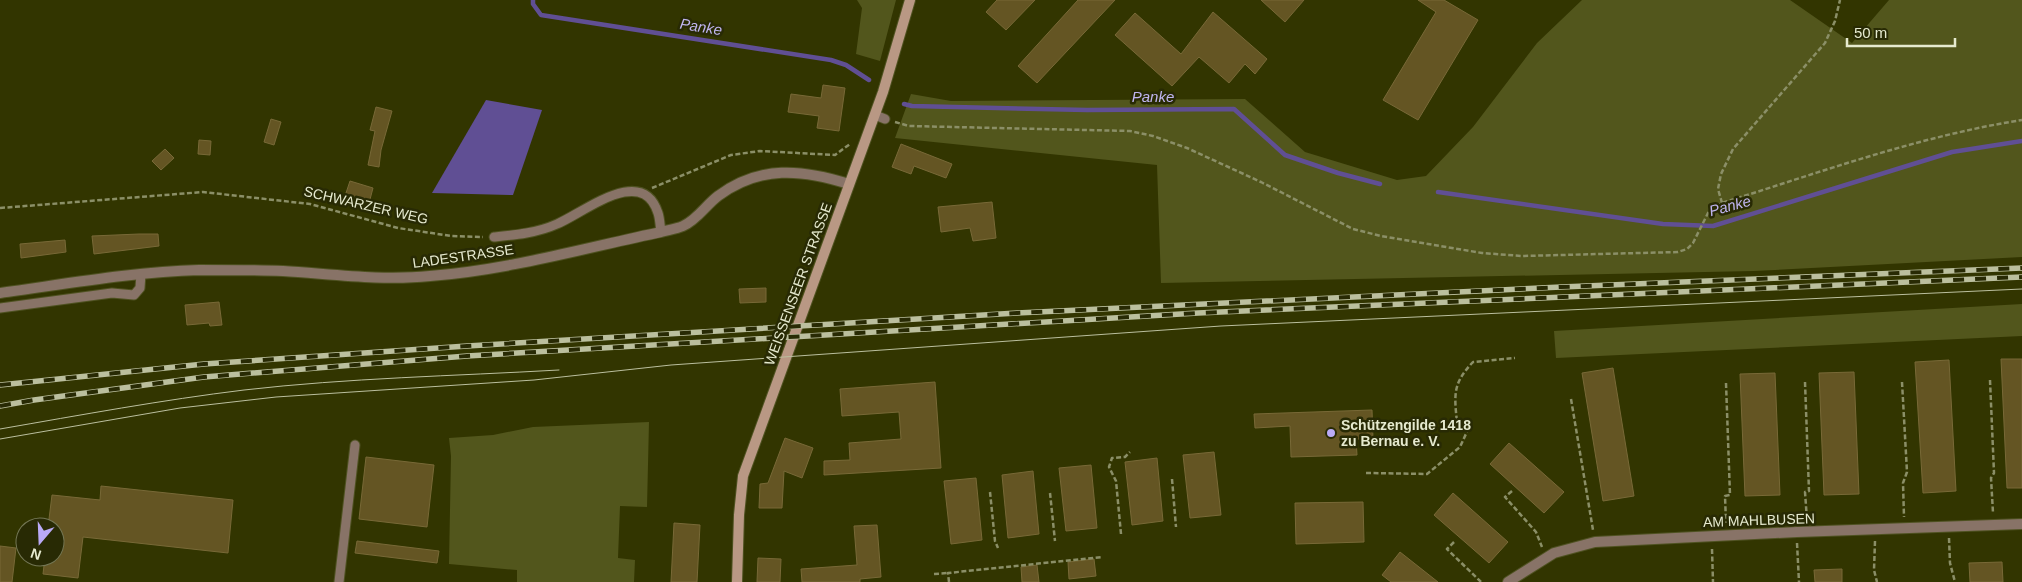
<svg xmlns="http://www.w3.org/2000/svg" width="2022" height="582" viewBox="0 0 2022 582" font-family="Arial,sans-serif">
  <style>
    .green { fill: #52561c }
    .water { fill: #604f94 }
    .lines { fill: none; stroke-linecap: round; stroke-linejoin: round }
    .stream { stroke: #604f94; stroke-width: 4.5 }
    .building { fill: #645523; stroke: #786937 }
    .service-casing { stroke: #4f5221; stroke-width: 11 }
    .minor-casing { stroke: #4f5221; stroke-width: 12 }
    .tertiary-casing { stroke: #4f5221; stroke-width: 12 }
    .secondary-casing { stroke: #4f5221; stroke-width: 12 }
    .path { stroke: #8b8f67; stroke-width: 2.5; stroke-dasharray: 5 2.5; stroke-linecap: butt }
    .service { stroke: #887367; stroke-width: 9 }
    .minor { stroke: #887367; stroke-width: 10 }
    .tertiary { stroke: #887367; stroke-width: 10 }
    .secondary { stroke: #b99884; stroke-width: 10 }
    .tram { stroke: #bbbf9e; stroke-width: 1 }
    .rail-casing { stroke: #bbbf9e; stroke-width: 5.5 }
    .rail { stroke: #282a04; stroke-width: 4; stroke-dasharray: 11; stroke-linecap: butt }
    .poi-dot { fill: #baaaf6; stroke: #282a04; stroke-width: 2 }
    .labels { text-anchor: middle; stroke-width: 5; stroke-linejoin: round; paint-order: stroke }
    .street-label { font-size: 14px; fill: #e6eacf; stroke: #282a04 }
    .poi-label { font-size: 14px; font-weight: bold; fill: #e6eacf; stroke: #282a04; text-anchor: start }
    .water-label { font-size: 15px; font-style: italic; fill: #c0b5f0; stroke: #282a04 }
  </style>
  <rect width="100%" height="100%" fill="#323500"/>
  <path class="green" d="M857 0H896L880 61 856 54 862 8Z
    M1582 0H1790L1852 43 1889 0H2022V257L1754 271 1161 283 1157 165 895 138 911 94 951 101 1245 99 1305 152 1397 180 1426 176 1473 127 1537 43Z
    M2022 304V336L1556 358 1554 331Z
    M649 422 647 507 620 506 618 558 635 560 634 582H517V570L449 564 451 456 449 438 493 435 533 427Z"/>
  <path class="water" d="M486 100 542 110 513 195 432 193Z"/>
  <g class="lines">
    <path class="stream" d="M533 0V4L541 15 831 60 846 65 869 80
      M904 104 912 106 1087 110 1234 109 1285 155 1338 173 1380 184
      M1438 192 1663 224 1713 226 1952 152 2022 141"/>
  </g>
  <path class="building" d="M997 0H1035L1006 30 986 12Z
    M1078 0H1115L1037 83 1018 66Z
    M1261 0H1304L1285 22Z
    M1418 0H1444L1478 20 1418 120 1383 100 1436 12Z
    M1213 12 1267 59 1255 74 1245 64 1229 83 1199 57 1172 86 1115 35 1135 13 1181 54Z
    M823 85 845 88 839 131 817 128 819 116 788 112 791 94 821 98Z
    M376 107 392 111 381 150 379 167 368 165 375 131 370 130Z
    M271 119 281 122 274 145 264 142Z
    M199 140 211 141 210 155 198 154Z
    M901 144 952 164 946 178 914 166 911 174 892 167Z
    M165 149 174 158 161 170 152 161Z
    M350 181 373 188 368 207 344 199Z
    M992 202 996 238 973 241 970 228 941 232 938 207Z
    M139 234H158L159 246 94 254 92 236Z
    M65 240 66 252 21 258 20 244Z
    M766 288V302L740 303 739 289Z
    M219 302 222 325 210 326 209 323 187 325 185 305Z
    M2001 359H2022V488H2007Z
    M1949 360 1956 491 1923 493 1915 362Z
    M1613 368 1634 496 1603 501 1582 373Z
    M1854 372 1859 494 1824 495 1819 373Z
    M1775 373 1780 495 1745 496 1740 374Z
    M935 382 941 468 824 475V461L850 460 849 443 901 439 899 412 842 416 840 389Z
    M1372 410 1373 439H1356L1357 455 1291 457 1290 426 1255 428 1254 414Z
    M785 438 813 448 802 478 784 471 782 508H759L760 484 768 483Z
    M1509 443 1564 492 1544 513 1490 464Z
    M1214 452 1221 515 1190 518 1183 455Z
    M366 457 434 465 427 527 359 519Z
    M1157 458 1163 521 1132 525 1125 462Z
    M1091 465 1097 528 1066 531 1059 468Z
    M1033 471 1039 534 1008 538 1002 475Z
    M976 478 982 540 951 544 944 481Z
    M101 486 233 500 228 553 83 537 78 578 43 574 45 557H55V527H48L52 495 100 500Z
    M1453 493 1508 542 1489 563 1434 515Z
    M1363 502 1364 542 1296 544 1295 503Z
    M674 523 700 525 697 582H671Z
    M877 525 881 577 860 579V582H802L801 569 857 565 854 526Z
    M357 541 439 551 437 563 355 553Z
    M0 546 16 548 12 582H0Z
    M1400 552 1438 582H1391L1382 575Z
    M758 558 781 559 780 582H757Z
    M1094 559 1096 576 1069 579 1068 562Z
    M2002 562 2003 582H1970L1969 563Z
    M1037 565 1039 582H1022L1021 567Z
    M1842 569V582H1815L1814 570Z"/>
  <g class="lines">
    <defs>
      <path id="service" d="M875 115 885 119
        M494 237C515 235 537 233 557 224 585 212 642 164 658 213 660 219 660 226 661 232
        M0 308 112 293 134 295 140 288 141 274
        M339 582 355 445"/>
      <path id="minor" d="M1508 582 1554 553 1595 542 1797 532 2022 524"/>
      <path id="tertiary" d="M0 293C66 284 133 272 199 270 227 270 255 270 283 271 332 274 381 281 430 276 508 270 585 248 661 232 668 230 676 229 683 226 697 220 706 205 718 196 760 165 802 169 849 184"/>
      <path id="secondary" d="M737 582 739 515 743 476 883 92 910 0"/>
    </defs>
    <use href="#service" class="service-casing"/>
    <use href="#minor" class="minor-casing"/>
    <use href="#tertiary" class="tertiary-casing"/>
    <use href="#secondary" class="secondary-casing"/>
    <path class="path" d="M895 122 909 126 1130 131 1153 136 1187 148 1261 182 1353 229 1381 236 1482 253 1522 256 1678 252 1687 249 1693 243 1710 209 1722 203C1821 172 1920 136 2022 120
      M652 188 731 155 760 151 835 155 850 144
      M1722 203 1718 189 1721 174 1733 149 1825 43 1835 21 1840 0
      M0 208 203 192 310 204 398 228 451 236 483 237
      M1990 380 1994 473 1991 478 1993 513
      M1805 382 1809 491 1805 492 1807 520
      M1902 382 1907 472 1903 483 1904 517
      M1726 383 1730 495 1725 496 1726 523
      M1571 399 1593 530
      M1366 473 1427 474 1460 447 1470 425 1457 422C1454 394 1453 383 1473 362L1515 358
      M1172 479 1176 527
      M1512 491 1505 497 1536 532 1542 547
      M990 492 995 541 998 548
      M1050 493 1055 541
      M1121 534 1116 481 1109 467 1112 458 1125 457 1130 452
      M1949 538 1950 563 1955 582
      M1875 541 1874 570 1877 582
      M1454 542 1447 549 1481 582
      M1797 543 1799 582
      M1712 549 1713 582
      M934 574 948 573
      M949 582 948 573 1102 557"/>
    <use href="#service" class="service"/>
    <use href="#minor" class="minor"/>
    <use href="#tertiary" class="tertiary"/>
    <use href="#secondary" class="secondary"/>
    <path class="tram" d="M0 429C81 415 162 400 244 390 348 378 454 376 559 370
      M0 439 180 408 276 397 534 380 671 365 1221 326 2022 289"/>
    <defs>
      <path id="rail" d="M0 385 204 364 467 346 1017 313 1561 287 2022 268
        M0 406 34 400 204 377 467 356 1198 313 2022 277"/>
    </defs>
    <use href="#rail" class="rail-casing"/>
    <use href="#rail" class="rail"/>
  </g>
  <circle class="poi-dot" cx="1331" cy="433" r="5"/>
  <g class="labels">
    <g class="street-label">
      <text transform="translate(366 205) rotate(13)" y="5">SCHWARZER WEG</text>
      <text transform="translate(463 256) rotate(-8)" y="5">LADESTRASSE</text>
      <text transform="translate(798 284) rotate(-70)" y="5">WEISSENSEER STRASSE</text>
      <text transform="translate(1759 520) rotate(-2)" y="5">AM MAHLBUSEN</text>
    </g>
    <g class="poi-label">
      <text x="1341" y="430">Schützengilde 1418<tspan x="1341" dy="16">zu Bernau e. V.</tspan></text>
    </g>
    <g class="water-label">
      <text transform="translate(701 27) rotate(9)" y="5">Panke</text>
      <text x="1153" y="102">Panke</text>
      <text transform="translate(1730 206) rotate(-15)" y="5">Panke</text>
    </g>
  </g>
  <g transform="translate(40 542) rotate(199)"><circle r="24" fill="#282a04" stroke="#747755"/>
  <path d="M0-4L9 19L0 12L-9 19Z" fill="#baaaf6"/>
  <text y="-8" font-size="14" font-weight="bold" text-anchor="middle" fill="#e6eacf">N</text>
  </g>
  <path d="M1847 38v8h108v-8" fill="none" stroke="#e6eacf" stroke-width="2.5"/>
  <text x="1854" y="38" font-size="15" fill="#e6eacf" stroke="#282a04" stroke-width="4" paint-order="stroke">50 m</text>
</svg>
